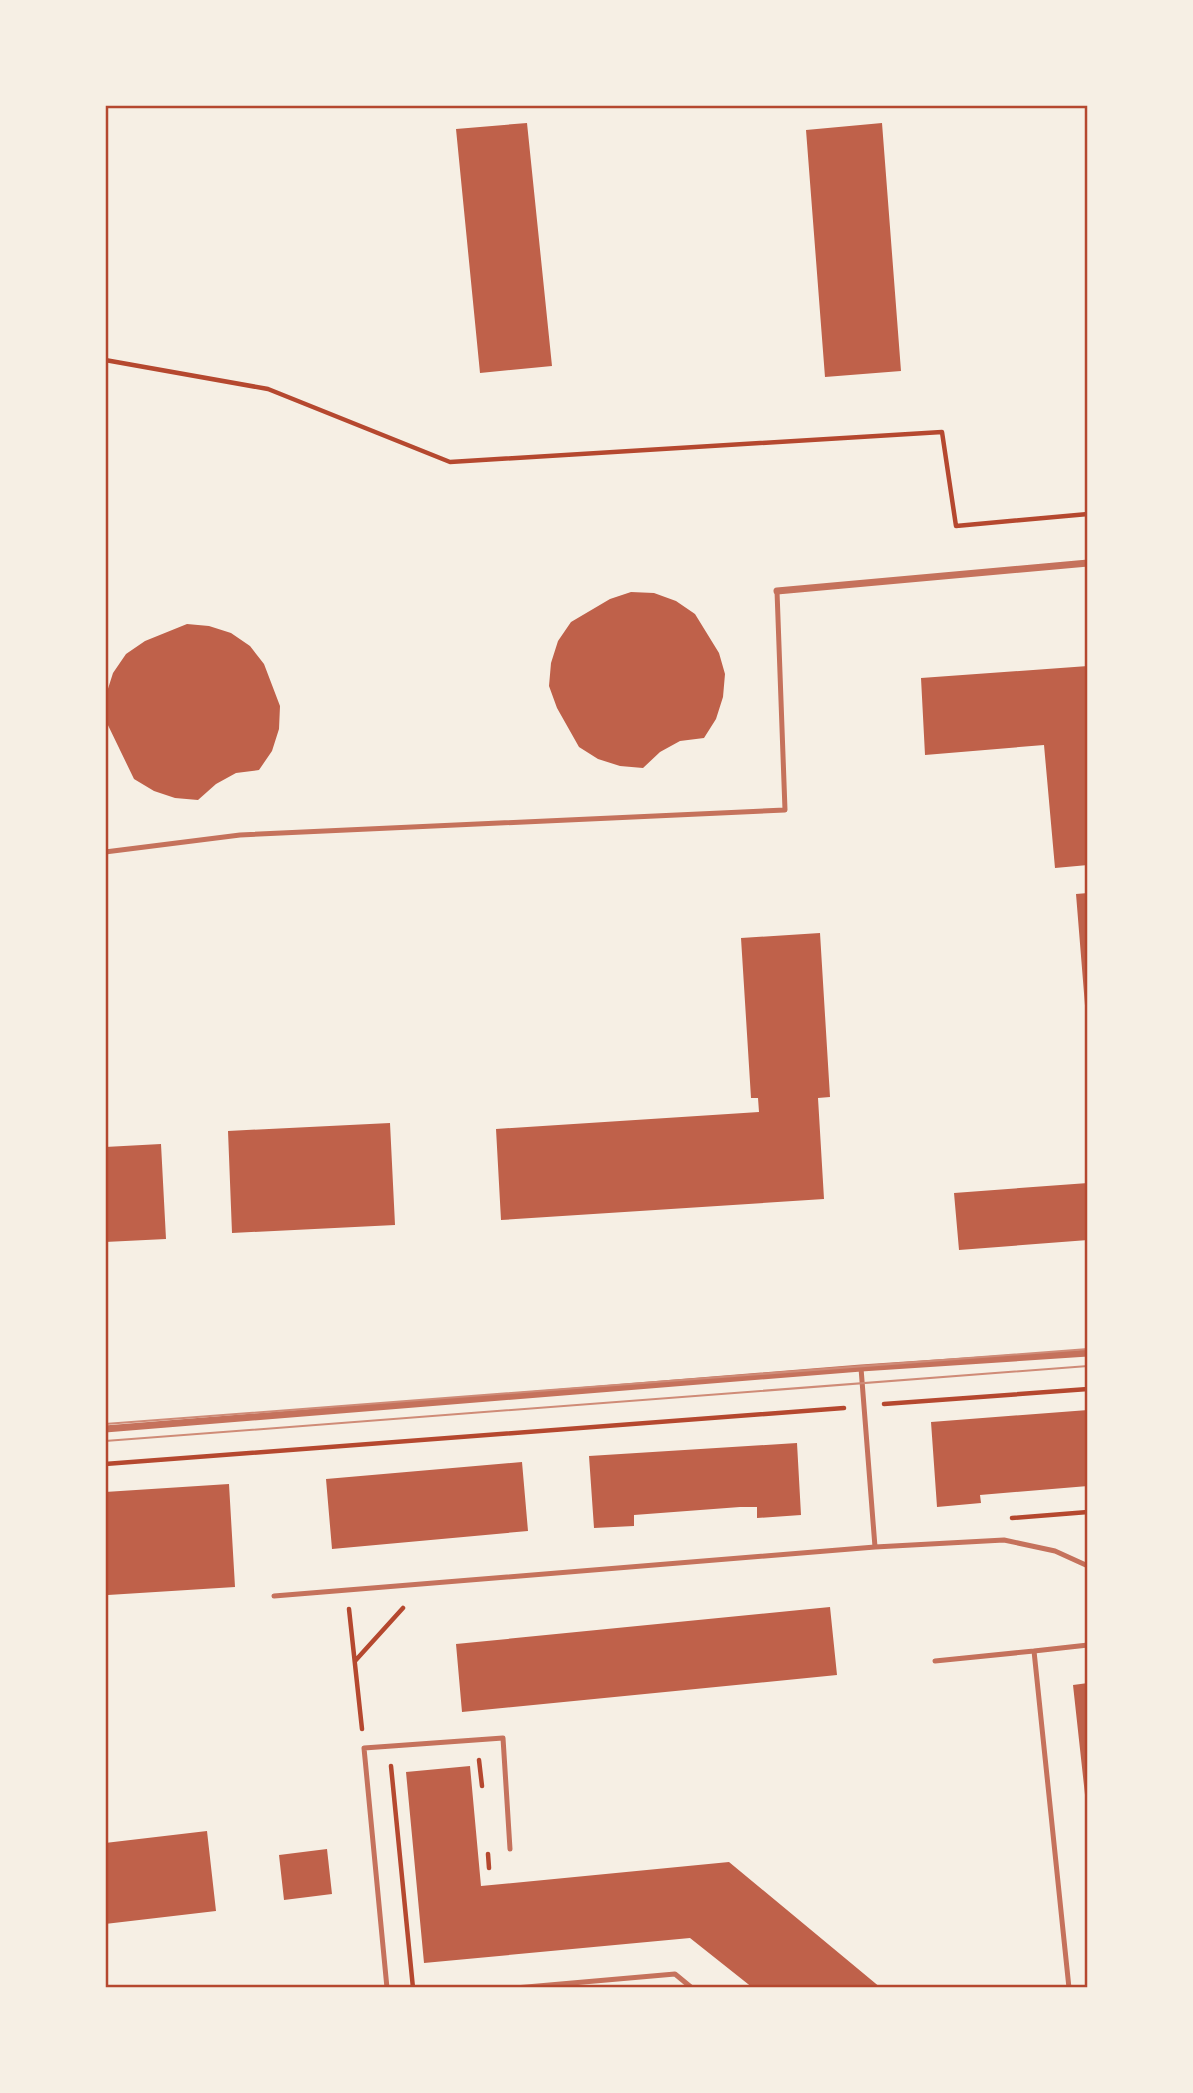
<svg xmlns="http://www.w3.org/2000/svg" width="1193" height="2093" viewBox="0 0 1193 2093" font-family="Montserrat,sans-serif">
  <style>
    .building { fill: #bf614a }
    .lines { fill: none; stroke-linecap: round; stroke-linejoin: round }
    .path { stroke: #b5482f; stroke-width: 4.5 }
    .service { stroke: #c5725c; stroke-width: 5 }
    .minor { stroke: #c5725c; stroke-width: 7 }
    .tram { stroke: #cf8b77; stroke-width: 2 }
    .neatline { fill: none; stroke: #b5482f; stroke-width: 2.5 }
  </style>
  <rect width="100%" height="100%" fill="#f6efe4"/>
  <path class="building" d="M527 123 552 366 480 373 456 129Z
    M882 123 901 371 825 377 806 130Z
    M631 592 654 593 676 601 695 614 719 653 725 674 723 697 716 719 704 738 680 741 660 752 643 768 620 766 598 759 579 747 557 708 549 686 551 663 558 641 571 622 610 599Z
    M187 624 209 626 231 633 250 646 264 664 280 706 279 729 272 751 259 770 236 773 216 784 198 800 175 798 154 791 134 779 105 719 106 695 113 673 126 654 145 641Z
    M1088 666V865L1055 868 1044 745 925 755 921 678Z
    M1088 893V1018H1086L1076 894Z
    M820 933 830 1097 818 1098 824 1199 501 1220 496 1129 759 1112 758 1098H751L741 938Z
    M390 1123 395 1225 232 1233 228 1131Z
    M161 1144 166 1239 105 1242V1147Z
    M1088 1183V1240L959 1250 954 1193Z
    M1088 1410V1486L980 1495 981 1503 937 1507 931 1422Z
    M797 1443 801 1515 757 1518V1507H740L634 1515V1526L594 1528 589 1456Z
    M522 1462 528 1531 332 1549 326 1479Z
    M229 1484 235 1587 108 1595 105 1492Z
    M830 1607 837 1675 462 1712 456 1644Z
    M1088 1683V1803L1086 1804 1073 1685Z
    M470 1766 481 1886 729 1862 881 1988H753L690 1938 424 1963 406 1772Z
    M207 1831 216 1911 105 1924V1843Z
    M327 1849 332 1894 284 1900 279 1855Z"/>
  <g class="lines">
    <path class="path" d="M105 360 268 389 450 462 942 432 956 526 1088 514
      M884 1404 1088 1389
      M105 1464 844 1408
      M1012 1518 1088 1512
      M349 1609 362 1729
      M355 1661 403 1608
      M479 1760 482 1786
      M391 1766 413 1988
      M488 1854 489 1868"/>
    <path class="service" d="M105 852 240 835 785 810 777 591
      M861 1368 875 1547
      M274 1596 875 1547 1004 1540 1055 1551 1088 1566
      M935 1661 1034 1651
      M387 1988 364 1748 503 1738 510 1849
      M515 1988 675 1974 692 1988
      M1069 1988 1034 1651 1088 1645"/>
    <path class="minor" d="M777 591 1088 563
      M105 1429 861 1368 1088 1353"/>
    <path class="tram" d="M105 1424 1088 1349
      M105 1441 1088 1366"/>
  </g>
  <rect width="1193" height="2093" fill="none" stroke="#f6efe4" stroke-width="214"/>
  <rect x="107" y="107" width="979" height="1879" class="neatline"/>
</svg>
